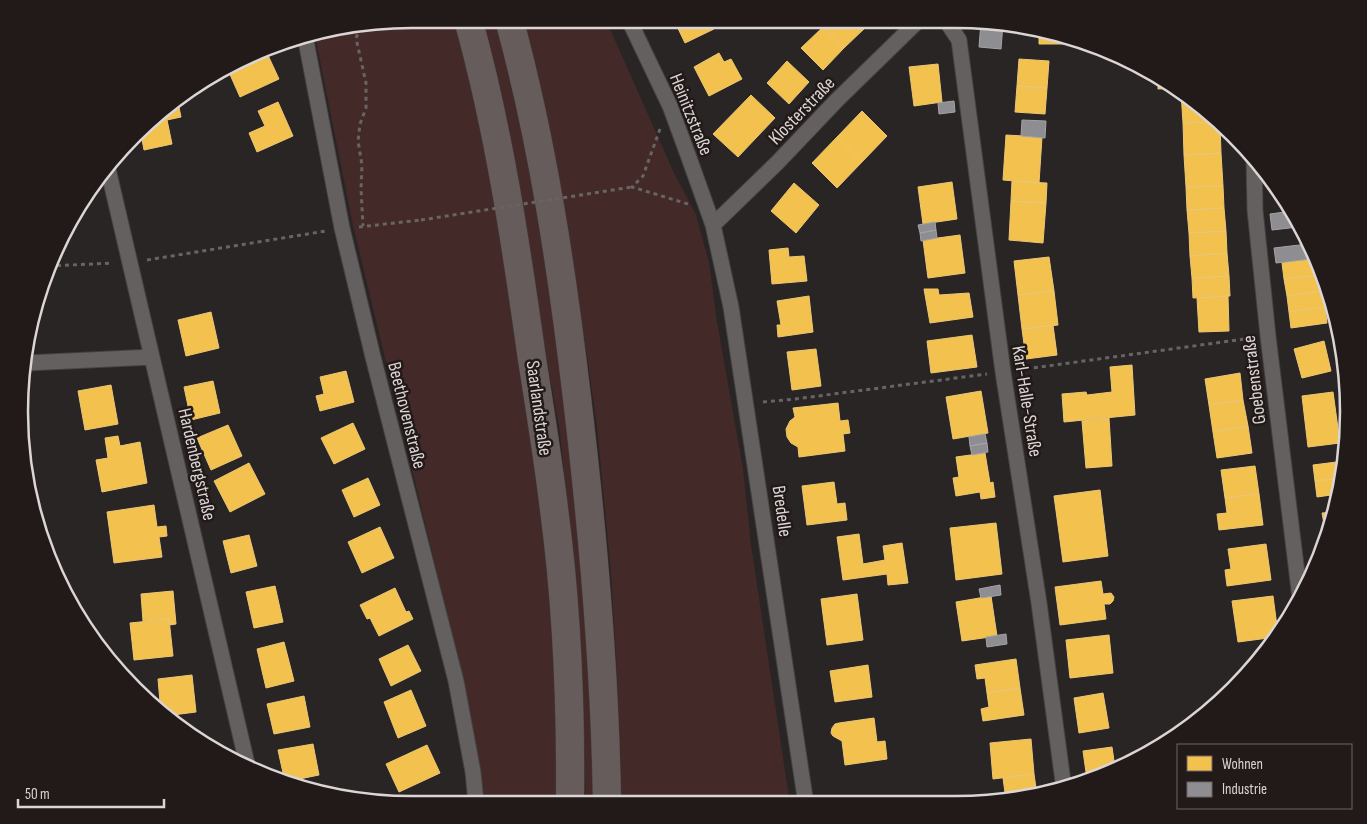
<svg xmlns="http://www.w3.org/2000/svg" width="1367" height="824" viewBox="0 0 1367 824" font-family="'Sofia Sans Condensed',sans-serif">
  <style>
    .green { fill: #432a28 }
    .homes { fill: #f2c14e; stroke: #ebc776 }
    .industry { fill: #8d8d92; stroke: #a4a3a6 }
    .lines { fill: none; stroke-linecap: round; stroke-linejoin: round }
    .street-casing { stroke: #464242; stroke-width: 17 }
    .highway-casing { stroke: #464242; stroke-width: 29 }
    .path { stroke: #676463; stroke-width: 3; stroke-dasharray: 4 4; stroke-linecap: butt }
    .street { stroke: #646060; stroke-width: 15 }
    .highway { stroke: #675c5c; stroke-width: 28 }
    .path-bridge { stroke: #676463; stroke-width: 3; stroke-dasharray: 4 4; stroke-linecap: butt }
    .labels { text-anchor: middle; stroke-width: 5; stroke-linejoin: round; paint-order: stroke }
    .street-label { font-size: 19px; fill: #dbd5d5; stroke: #221a19 }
    .rim { fill: none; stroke: #dbd5d5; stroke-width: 2.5 }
  </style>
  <rect width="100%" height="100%" fill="#2a2525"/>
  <path class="green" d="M412 19H458L500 202 555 613 560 803 481 802 463 680 353 225 315 35Z
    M481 19H498L511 73 557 316 589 607 597 803H586L580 636 560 432 499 96Z
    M524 19 606 20 674 173 696 215 709 263 717 322 743 469 751 545 790 804 620 803 621 765 616 655 611 572 597 426 587 355 554 151Z"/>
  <path class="homes" d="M674 20H710L714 29 685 43Z
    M828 21H860L866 27 844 48 823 27Z
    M823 27 844 48 823 70 801 48Z
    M1039 31 1070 39V44H1039Z
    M266 51 279 79 240 97 228 70Z
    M719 53 724 62 731 59 742 79 709 96 694 67Z
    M1019 59 1049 61 1047 88 1017 86Z
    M787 61 809 82 789 104 767 83Z
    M938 64 942 102 914 106 909 67Z
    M1158 79 1174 88 1158 89Z
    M1017 86 1047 88 1045 114 1015 112Z
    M1181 92 1194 100 1217 122 1183 123Z
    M751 95 775 118 738 157 713 134Z
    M177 98 181 117 167 120 172 144 144 150 141 134 173 100Z
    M278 102 293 136 257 152 249 133 265 126 258 111Z
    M862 111 887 136 862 162 837 137Z
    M1217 122 1220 124 1221 153 1184 155 1183 123Z
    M1006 135 1042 137 1039 183 1003 180Z
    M837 137 862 162 837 188 812 163Z
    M1221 153 1223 186 1186 187 1184 155Z
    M1012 181 1047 183 1046 203 1011 201Z
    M952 182 957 219 923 224 918 187Z
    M794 183 819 205 796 233 771 211Z
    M1223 186 1224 208 1187 210 1186 187Z
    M1011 201 1046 203 1043 243 1009 240Z
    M1224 208 1226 231 1189 233 1187 210Z
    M1226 231 1227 253 1190 256 1189 233Z
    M960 235 965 273 928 278 923 240Z
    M788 248 789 257 804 256 807 281 772 284 769 250Z
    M1227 253 1229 276 1192 278 1190 256Z
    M1049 257 1054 291 1018 295 1014 261Z
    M1311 259H1315L1321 275 1284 279 1282 263Z
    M1321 275 1323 291 1287 296 1284 279Z
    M1229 276 1230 296 1193 298 1192 278Z
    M924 289H938L939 295 969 293 973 317 930 323Z
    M1054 291 1058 325 1022 329 1018 295Z
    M1323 291 1325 307 1289 312 1287 296Z
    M809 296 813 332 778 337 777 325H781L777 301Z
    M1228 296 1229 331 1199 332 1197 298Z
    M1325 307 1327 323 1291 328 1289 312Z
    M211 312 219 348 186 356 178 320Z
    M1053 325 1057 355 1026 359 1022 329Z
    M972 335 977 367 931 373 927 341Z
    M1324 341 1331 371 1302 378 1294 349Z
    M816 349 821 386 792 390 787 352Z
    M1132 365 1135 415 1064 422 1062 394 1086 392 1087 395 1112 392 1110 367Z
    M346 371 354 402 320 411 316 396 324 394 320 377Z
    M1240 373 1243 400 1209 405 1205 379Z
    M213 381 220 413 191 420 184 387Z
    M111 385 118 424 85 430 78 391Z
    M981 391 988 433 953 439 946 397Z
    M1333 392 1340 443 1308 447 1302 396Z
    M1243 400 1248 426 1213 432 1209 405Z
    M838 403 840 421 848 420 850 433 843 434 845 451 799 457 798 447 791 443 787 437 786 429 790 421 795 417 793 408Z
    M1109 418 1112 466 1086 468 1082 421Z
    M353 423 365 449 334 464 321 438Z
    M228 425 242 456 211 470 197 438Z
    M1248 426 1252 453 1217 458 1213 432Z
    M118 436 120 446 140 442 147 483 102 492 96 460 108 458 105 438Z
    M985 453 990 483 993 482 995 497 981 499 980 492 956 496 953 478 959 477 956 457Z
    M1344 461 1341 478 1315 481 1313 465Z
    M249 463 265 494 230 512 214 481Z
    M1255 466 1259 494 1225 498 1221 470Z
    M368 478 380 505 354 517 342 490Z
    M1341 478 1338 494 1317 497 1315 481Z
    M834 482 837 504 845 503 847 520 807 525 802 486Z
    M1100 490 1108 556 1063 562 1054 496Z
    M1259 494 1263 525 1219 530 1217 514 1227 513 1225 498Z
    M154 505 157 527 166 526 167 536 159 537 162 557 114 563 107 512Z
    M1335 512 1330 528 1325 529 1322 513Z
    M996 523 1002 574 956 580 950 528Z
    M380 527 394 558 362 573 348 542Z
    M859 534 863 564 885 560 883 546 902 543 908 583 888 585 887 574 843 580 837 537Z
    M249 535 257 566 231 573 223 541Z
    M1266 544 1271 580 1227 586 1225 570 1231 569 1228 549Z
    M1101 581 1103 594 1111 593 1114 597 1113 601 1110 604H1104L1106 619 1060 625 1055 587Z
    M275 586 283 622 254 628 246 592Z
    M395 588 406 612 409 611 413 619 379 636 370 618 367 619 360 605Z
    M173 591 176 624 170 625 169 619 143 621 141 594Z
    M857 594 863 640 827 645 821 599Z
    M991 596 997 636 962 641 956 602Z
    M1273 596 1278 634 1276 637 1238 642 1232 601Z
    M169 619 173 656 134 660 130 623Z
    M1109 635 1113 673 1070 678 1066 640Z
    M284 642 294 681 266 688 257 649Z
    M408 645 421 671 391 686 379 659Z
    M1016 659 1020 688 987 693 985 678 977 679 975 665Z
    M868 665 872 697 835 702 830 671Z
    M192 675 196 712 165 716 161 713 158 679Z
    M1020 688 1024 715 983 721 981 709 989 707 987 693Z
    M411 690 426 726 398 738 384 702Z
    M1103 693 1109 728 1079 733 1074 698Z
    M304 696 310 727 274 734 267 704Z
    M874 718 877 742 885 741 887 759 845 765 842 741 833 736 831 733 832 728 835 724 839 723Z
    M1031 739 1034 774 993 779 990 743Z
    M313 744 319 775 285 782 278 750Z
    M427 745 440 773 399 792 386 764Z
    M1112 747 1115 768 1087 779 1083 751Z
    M1034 774 1037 795 1006 800 1003 778Z
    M895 800V804H864Z"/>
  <path class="industry" d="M981 22 1003 23 1001 49 979 47Z
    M954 101 955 112 939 114 938 103Z
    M1022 120 1046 121 1045 138 1021 136Z
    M1292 211 1298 220V227L1272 230 1270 214Z
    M935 222 936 230 920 233 918 225Z
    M936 230 937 238 921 241 920 233Z
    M1308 244 1311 259 1276 263 1274 248Z
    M985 434 987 443 970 446 969 437Z
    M987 443 988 452 972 455 970 446Z
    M1000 585 1001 595 981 598 979 589Z
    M1006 634 1007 644 987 647 986 637Z"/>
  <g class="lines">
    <defs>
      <path id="street" d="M629 20 670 106 688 155 713 225 731 307 806 804
        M947 22 959 40 1003 372 1039 603 1064 789
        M305 36 342 228 373 357 456 681 473 772 476 802
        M1254 158 1255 210 1268 336 1300 598
        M108 169 248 768
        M713 225 777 163 837 100 917 22
        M27 363 152 357"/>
      <path id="highway" d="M468 19C499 130 516 245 532 359 540 409 548 459 554 509 567 606 571 705 570 803
        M509 19C543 143 562 271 577 398 593 533 605 668 607 803"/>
    </defs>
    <use href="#street" class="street-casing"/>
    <use href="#highway" class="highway-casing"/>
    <path class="path" d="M361 27 356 38 366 83V108L360 124 358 141 362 165 361 189 363 226
      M660 129 643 176 632 187 688 204
      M359 227 421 220
      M147 260 326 231
      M49 266 113 263
      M1018 370 1252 338
      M763 402 795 399 987 374"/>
    <use href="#street" class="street"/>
    <use href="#highway" class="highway"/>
    <path class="path-bridge" d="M421 220 632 187"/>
  </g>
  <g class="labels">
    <g class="street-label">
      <text transform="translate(801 110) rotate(-46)" y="7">Klosterstraße</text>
      <text transform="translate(692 114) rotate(68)" y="7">Heinitzstraße</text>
      <text transform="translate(1253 380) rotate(-97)" y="7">Goebenstraße</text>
      <text transform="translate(1028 401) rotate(81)" y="7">Karl-Halle-Straße</text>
      <text transform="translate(540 408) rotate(82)" y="7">Saarlandstraße</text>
      <text transform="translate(408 415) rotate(76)" y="7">Beethovenstraße</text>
      <text transform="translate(198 464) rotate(77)" y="7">Hardenbergstraße</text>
      <text transform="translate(783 511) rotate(82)" y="7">Bredelle</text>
    </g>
  </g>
  <path d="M0 0H1367V824H0ZM412 28H956A384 384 0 0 1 1340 412V412A384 384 0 0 1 956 796H412A384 384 0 0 1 28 412V412A384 384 0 0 1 412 28Z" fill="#221a19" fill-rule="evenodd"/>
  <path class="rim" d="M412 28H956A384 384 0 0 1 1340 412V412A384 384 0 0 1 956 796H412A384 384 0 0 1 28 412V412A384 384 0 0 1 412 28Z"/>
  <rect x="1177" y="744" width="175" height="65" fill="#221a19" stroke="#6c6564"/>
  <rect x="1187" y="756" width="25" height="15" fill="#f2c14e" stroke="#6c6564"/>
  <text x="1222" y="769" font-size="15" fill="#dbd5d5">Wohnen</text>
  <rect x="1187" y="782" width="25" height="15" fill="#8d8d92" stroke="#6c6564"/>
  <text x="1222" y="794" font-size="15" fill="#dbd5d5">Industrie</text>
  <path d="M18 799v8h146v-8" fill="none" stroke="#dbd5d5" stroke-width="2.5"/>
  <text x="25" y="799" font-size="15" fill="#dbd5d5" stroke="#221a19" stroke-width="4" paint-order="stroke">50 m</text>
</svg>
